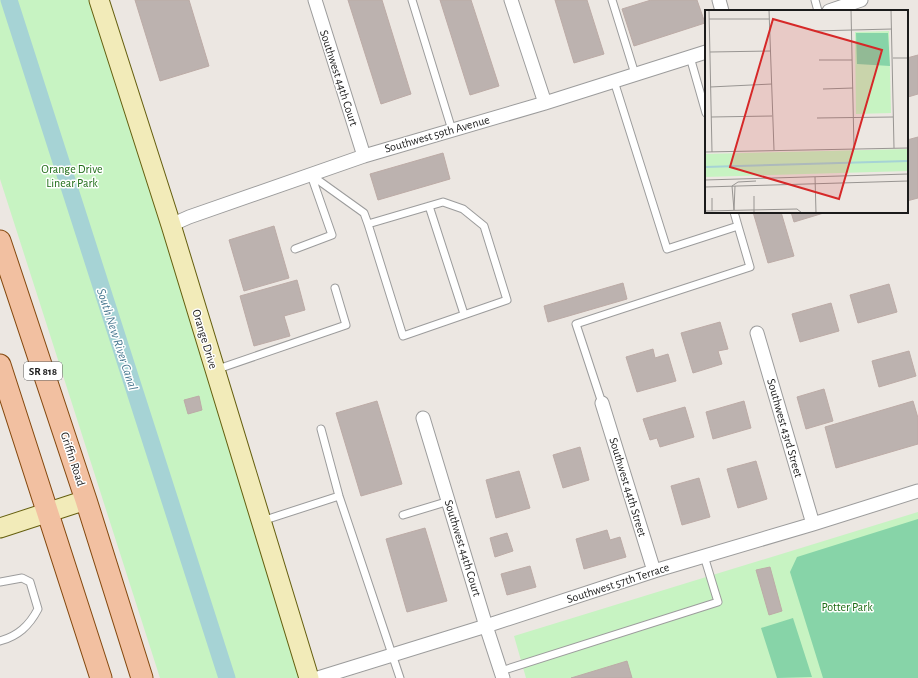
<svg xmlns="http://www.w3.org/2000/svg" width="918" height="678" viewBox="0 0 918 678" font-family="'Alegreya Sans',sans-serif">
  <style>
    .park { fill: #c7f3c2 }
    .pitch { fill: #87d4a8 }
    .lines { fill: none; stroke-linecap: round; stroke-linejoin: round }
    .canal { stroke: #a6d3d5; stroke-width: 17 }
    .building { fill: #bcb2af; stroke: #bcaba6 }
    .lane-casing { stroke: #9c9c9c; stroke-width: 9 }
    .street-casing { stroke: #9c9c9c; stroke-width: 15 }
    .secondary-casing { stroke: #655f0f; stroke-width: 21 }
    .primary-casing { stroke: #84480e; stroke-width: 23 }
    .lane { stroke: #fff; stroke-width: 7 }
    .street { stroke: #fff; stroke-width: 13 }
    .secondary { stroke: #f2ebb9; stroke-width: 19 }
    .primary { stroke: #f2c0a1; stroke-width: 21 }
    .labels { text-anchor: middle; stroke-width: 3; stroke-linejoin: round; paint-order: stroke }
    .shield { fill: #fff; stroke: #5f5f5f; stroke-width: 1 }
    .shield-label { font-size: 11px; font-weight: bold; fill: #1b1b1b }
    .street-label { font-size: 12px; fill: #1b1b1b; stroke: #fff }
    .park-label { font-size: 12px; fill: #1e6d16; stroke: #fff }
    .water-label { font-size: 13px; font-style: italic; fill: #4c7b92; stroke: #fff }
    .inset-river { fill: none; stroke: #a6d3d5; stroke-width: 2 }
    .inset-road { fill: none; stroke: #989592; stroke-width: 1 }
    .view { fill: #d62828; fill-opacity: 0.15; stroke: #d62828; stroke-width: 2 }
    .inset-edge { fill: none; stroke: #1b1b1b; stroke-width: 2 }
  </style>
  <rect width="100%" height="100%" fill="#ece7e2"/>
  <path class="park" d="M0 0H90L204 364 301 678H160L0 179Z
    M918 512V678H526L514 636Z"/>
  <path class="pitch" d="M918 519V678H823L790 572 797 557Z
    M793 618 812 677 777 678 761 628Z"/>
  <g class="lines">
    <path class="canal" d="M9 0 227 678"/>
  </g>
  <path class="building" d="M135 0H189L209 66 160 81Z
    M348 0H382L411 94 381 104Z
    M440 0H471L499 86 470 95Z
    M555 0H587L604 54 574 63Z
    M651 0H697L705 23 634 46 622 9Z
    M918 55V94L908 97 907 93V58Z
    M918 137V198L907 201V140Z
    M443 153 450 179 378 200 370 174Z
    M753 212H781L794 256 768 263Z
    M791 212H827L794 222Z
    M274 226 289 278 244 291 229 240Z
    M297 280 305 310 284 316 290 336 254 346 240 296Z
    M623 283 627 299 548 322 544 306Z
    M889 284 897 312 858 323 850 295Z
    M831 303 839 331 800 342 792 314Z
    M720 322 728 349 718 351 722 364 693 373 681 333Z
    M653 349 655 358 668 354 676 381 637 392 626 357Z
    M909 351 916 376 879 387 872 361Z
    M824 389 833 421 806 429 797 397Z
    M199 396 202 410 188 414 184 400Z
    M377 401 402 484 361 496 336 413Z
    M744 401 751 428 713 439 706 412Z
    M913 401 918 418V444L836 468 825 427Z
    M685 407 694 437 660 447 657 438 650 440 643 419Z
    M580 447 589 480 563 488 553 455Z
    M756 461 767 499 738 508 727 469Z
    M519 471 530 508 496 518 486 480Z
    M699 478 710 517 682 525 671 486Z
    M425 528 447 601 407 612 386 539Z
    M607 530 610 540 620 537 626 557 584 569 576 539Z
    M507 533 513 551 495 557 490 538Z
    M530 566 536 587 507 595 501 574Z
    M770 567 782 611 769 615 756 570Z
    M627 661 632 678H571Z"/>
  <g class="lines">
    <defs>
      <path id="lane" d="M412 0 452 130
        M612 0 635 74
        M815 0 818 11
        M690 57 706 113
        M614 81 667 249 738 226 734 212
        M429 206 464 314
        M295 249 332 235 311 175 364 213 368 224 403 336 507 300 484 226 463 209 443 202 368 224
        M215 370 346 325 335 288
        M602 403 576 324 750 267 738 226
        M321 429 339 496 400 678
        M403 515 449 501
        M262 521 339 496
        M0 582 22 578 30 582 38 609C29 626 18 636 0 641
        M501 671 718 602 704 556"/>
      <path id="street" d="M315 0 364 156
        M511 0 545 103
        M719 0 722 11
        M829 11 861 0
        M171 225 189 217 364 156 545 103 706 52
        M757 333 813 524
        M602 403 654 571
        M423 418 486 626 503 678
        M318 678 486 626 654 571 813 524 918 491"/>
      <path id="secondary" d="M99 0 171 225 309 678
        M0 528 86 500"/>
      <path id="primary" d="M0 241 86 500 142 678
        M0 365 101 678"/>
    </defs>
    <use href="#lane" class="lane-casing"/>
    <use href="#street" class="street-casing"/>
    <use href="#secondary" class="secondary-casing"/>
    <use href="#primary" class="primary-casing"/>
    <use href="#lane" class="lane"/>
    <use href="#street" class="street"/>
    <use href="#secondary" class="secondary"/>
    <use href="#primary" class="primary"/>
  </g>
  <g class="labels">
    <rect class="shield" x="24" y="362" width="38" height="18" rx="3"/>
    <g class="shield-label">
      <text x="43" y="375">SR 818</text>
    </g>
    <g class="street-label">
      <text transform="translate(339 78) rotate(72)" y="4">Southwest 44th Court</text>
      <text transform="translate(437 134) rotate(-16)" y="4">Southwest 59th Avenue</text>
      <text transform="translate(205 339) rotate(73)" y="4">Orange Drive</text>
      <text transform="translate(785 428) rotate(74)" y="4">Southwest 43rd Street</text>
      <text transform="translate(73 459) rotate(72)" y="4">Griffin Road</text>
      <text transform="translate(628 487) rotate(73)" y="4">Southwest 44th Street</text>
      <text transform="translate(463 548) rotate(73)" y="4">Southwest 44th Court</text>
      <text transform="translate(618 583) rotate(-18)" y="4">Southwest 57th Terrace</text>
    </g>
    <g class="park-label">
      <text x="72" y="173">Orange Drive<tspan x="72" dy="14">Linear Park</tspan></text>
      <text x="847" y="611">Potter Park</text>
    </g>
    <g class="water-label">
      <text transform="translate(118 339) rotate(72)" y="5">South New River Canal</text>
    </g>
  </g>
  <g transform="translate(705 10)">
    <rect width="203" height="203" fill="#ece7e2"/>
    <path d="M184 21 186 103 151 104 150 22ZM203 139V161L0 167V144Z" fill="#c7f3c2"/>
    <path d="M151 23H183L185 56 152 54Z" fill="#87d4a8"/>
    <path class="inset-river" d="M0 157 203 151"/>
    <path class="inset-road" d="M4 0 7 142M64 0 69 140M146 0 149 139M186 0 189 138M4 9H64M109 21 187 19M5 42 66 41M188 48H203M114 50H147M5 77 67 74M118 79 148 78M6 107 67 106M112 108 188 107M0 142 203 138M110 167 111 203M0 170 203 164M27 176 29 200M27 176 33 172 51 171M0 177 203 171M49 186V203M7 188V201M29 200 30 176M0 201 92 199 97 203"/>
    <path class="view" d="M68 9 177 40 134 189 25 157Z"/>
    <rect width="203" height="203" class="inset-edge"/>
  </g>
</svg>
